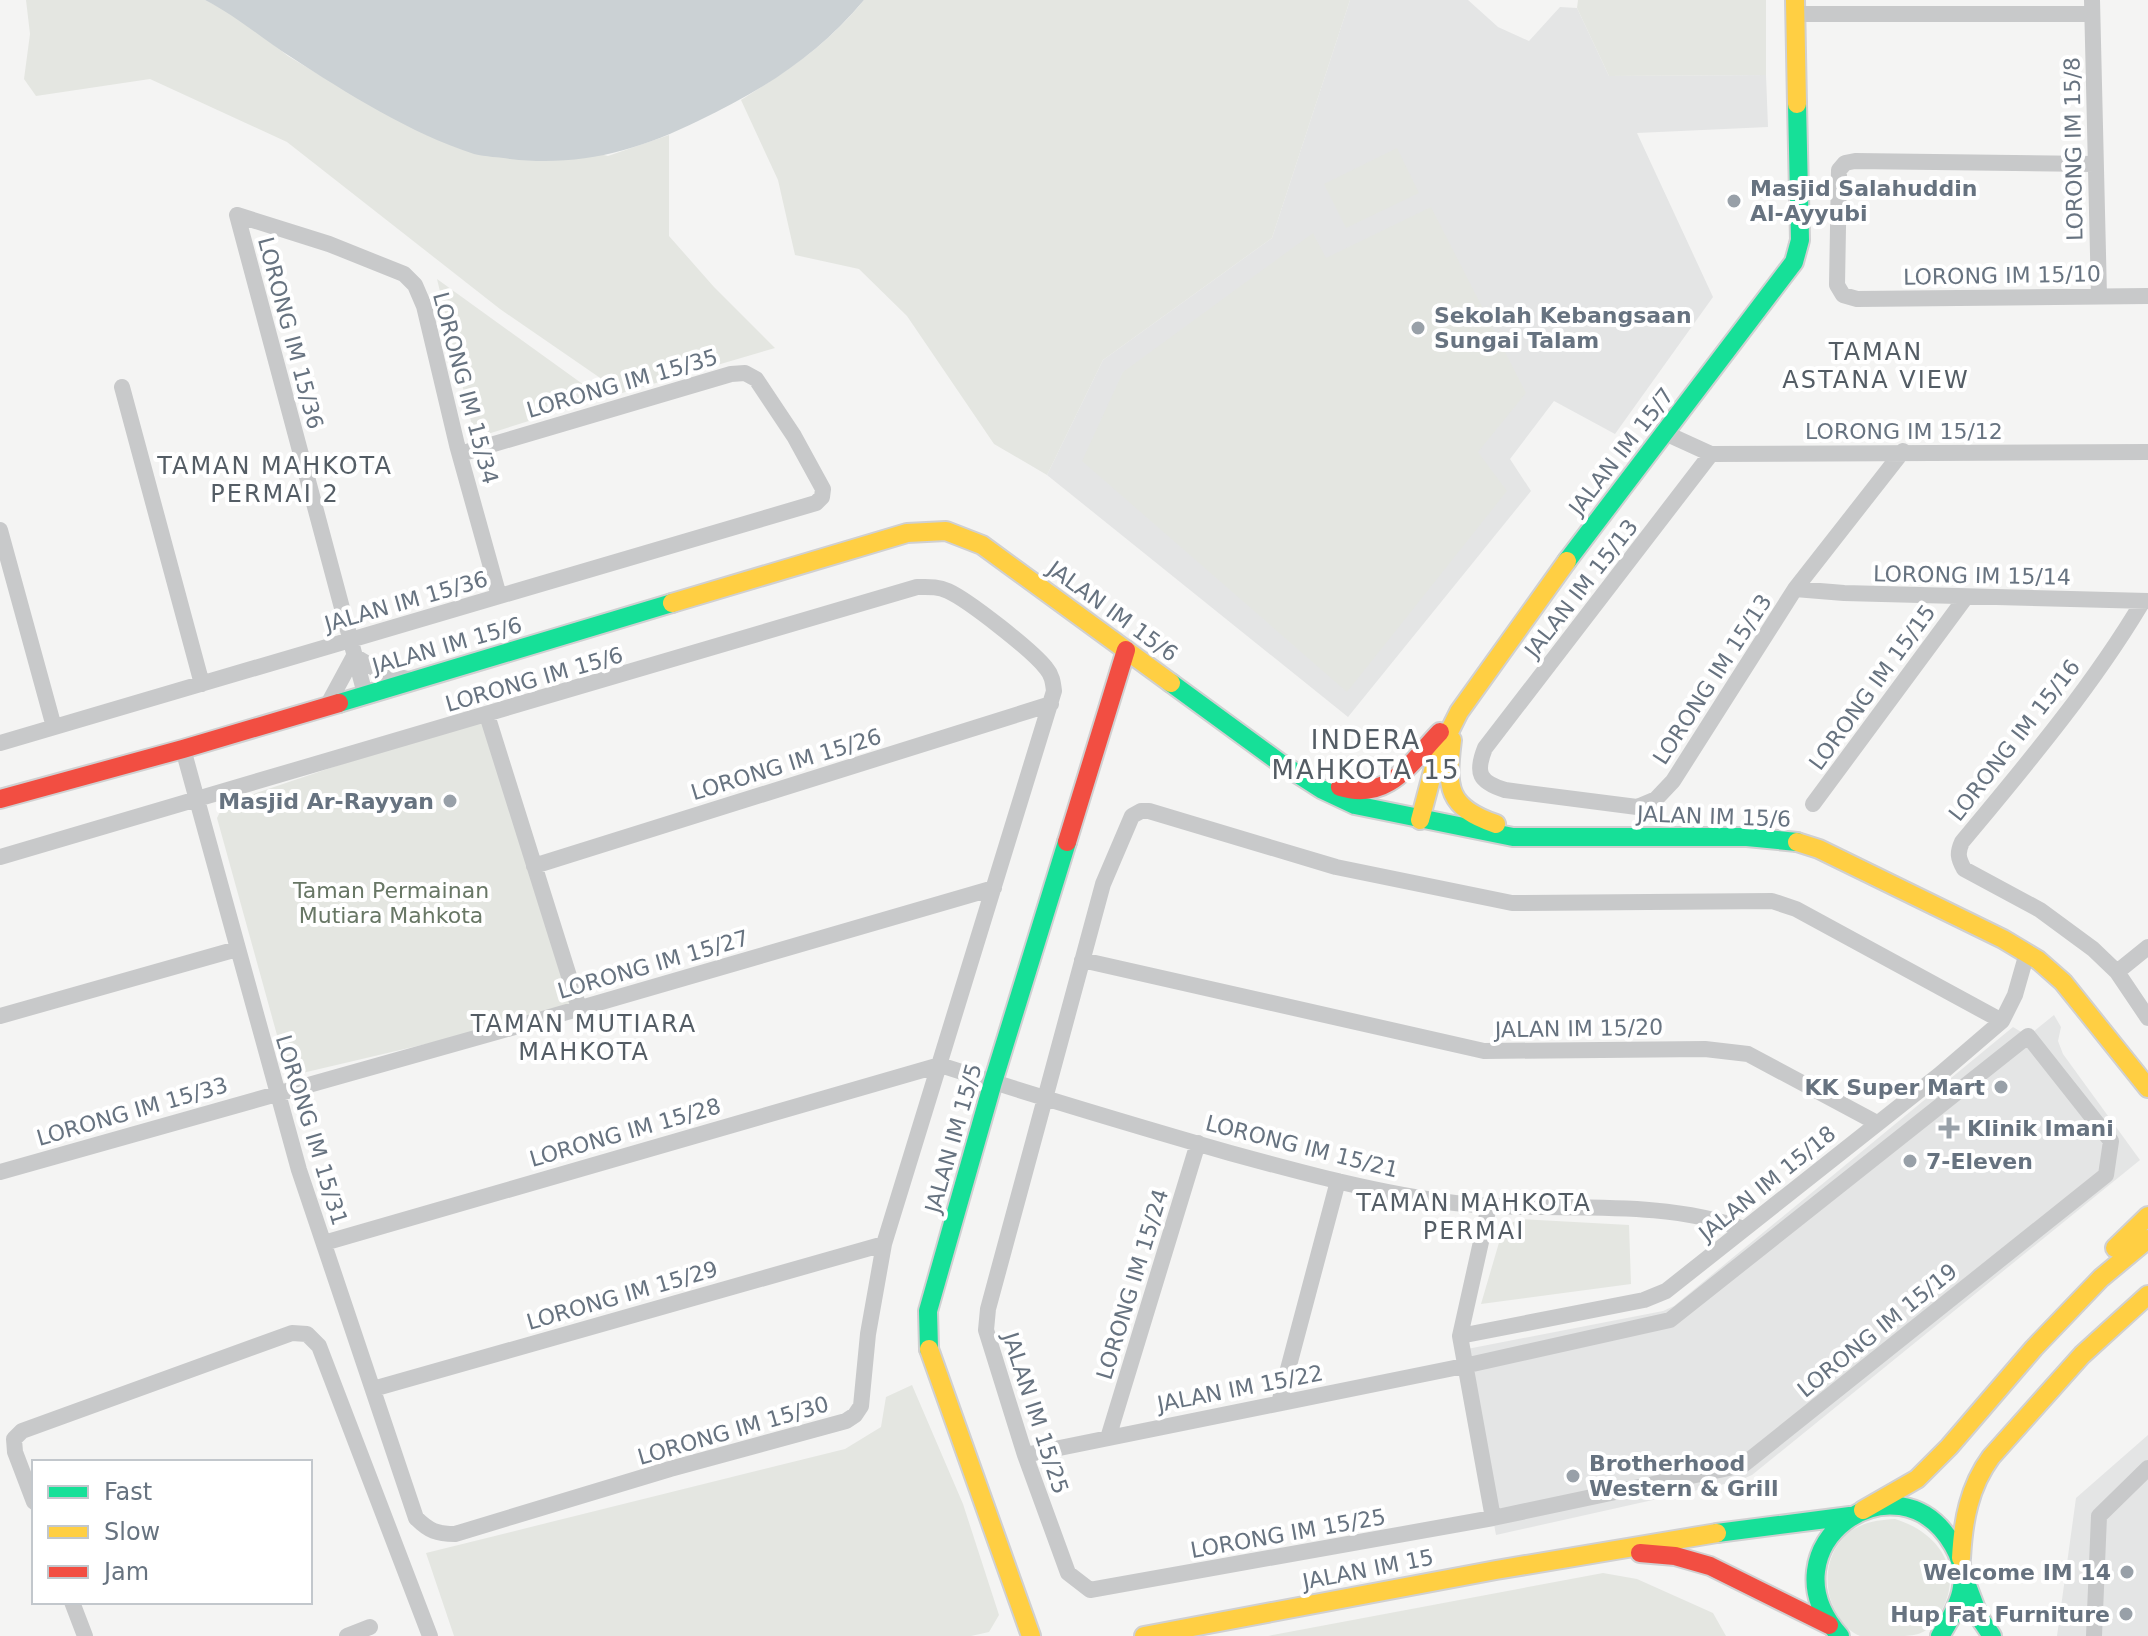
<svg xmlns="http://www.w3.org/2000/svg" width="2148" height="1636" viewBox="0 0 2148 1636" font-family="'DejaVu Sans',sans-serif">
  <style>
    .built { fill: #e4e5e5 }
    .green { fill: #e4e6e1 }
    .water { fill: #cbd1d4 }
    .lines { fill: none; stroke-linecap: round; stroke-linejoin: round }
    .fast-casing { stroke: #d0d0d1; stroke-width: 22 }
    .slow-casing { stroke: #d0d0d1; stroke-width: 22 }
    .jam-casing { stroke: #d0d0d1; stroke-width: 22 }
    .street { stroke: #c8c9ca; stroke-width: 16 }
    .fast { stroke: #16e098; stroke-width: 18 }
    .slow { stroke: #ffcf43; stroke-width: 18 }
    .jam { stroke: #f24e42; stroke-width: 18 }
    .poi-dot { fill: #98a0a8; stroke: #fff; stroke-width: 3 }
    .labels { text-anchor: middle; stroke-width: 8; stroke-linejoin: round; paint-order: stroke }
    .street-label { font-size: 22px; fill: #677380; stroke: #fff }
    .poi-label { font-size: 22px; font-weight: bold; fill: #677380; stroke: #fff; text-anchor: start }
    .park-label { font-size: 22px; fill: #687765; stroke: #fff }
    .neighbourhood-label { font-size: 24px; letter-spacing: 2px; fill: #545d65; stroke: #fff }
    .quarter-label { font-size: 26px; letter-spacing: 2px; fill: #545d65; stroke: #fff }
  </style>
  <rect width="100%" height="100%" fill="#f4f4f3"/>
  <path class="built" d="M1350 0H1468L1498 27 1529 41 1560 7 1577 8 1609 76 1766 75 1768 127 1637 133 1713 297 1615 434 1554 401 1510 459 1531 491 1348 717 1047 475 1103 360 1272 238Z
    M2054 1015 2061 1027 2058 1041 2063 1054 2140 1160 1752 1475 1738 1481 1496 1535 1462 1350 1663 1311 1674 1306 2013 1027 2028 1036Z
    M2148 1435V1636H2057L2076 1498Z"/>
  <path class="green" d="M26 0H205L235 15 288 56 348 92 608 156 669 135V236L714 287 775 348 622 393 500 309 287 142 150 79 36 96 24 79 30 34Z
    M864 0H1350L1272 238 1103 360 1047 475 994 444 907 316 859 269 795 255 778 180 741 100C790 69 826 46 864 0Z
    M1578 0H1766V75L1609 76 1577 8Z
    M1397 148 1419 193 1346 228 1324 184Z
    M1431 207 1526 393 1478 452 1507 491 1347 692 1082 461 1123 372 1313 233 1326 258Z
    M437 279 602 398 475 438Z
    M487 715 579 1008 298 1074 285 1064 217 818 224 804Z
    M1518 1219 1629 1225 1631 1284 1481 1304 1503 1229Z
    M912 1385 963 1504 999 1615 989 1632 971 1636H454L426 1553 845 1449 881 1427 886 1397Z
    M1895 1519C1944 1534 1968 1578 1934 1622 1924 1636 1912 1636 1896 1636 1886 1636 1870 1636 1860 1636 1851 1633 1842 1623 1838 1615 1820 1588 1825 1548 1854 1529 1867 1521 1881 1520 1895 1519Z
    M1603 1573 1637 1579 1713 1613 1726 1636H1268Z"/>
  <path class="water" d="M205 0H864C817 56 763 90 698 121 637 151 579 167 510 159 499 157 486 157 474 154 410 133 348 94 291 57 261 38 238 17 205 0Z"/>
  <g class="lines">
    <defs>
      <path id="fast" d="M1567 561 1794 262 1800 240 1797 104
        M1171 683 1279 762 1321 789 1355 805 1513 837H1747L1797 842
        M339 703 672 603
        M929 1349 928 1311 993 1082 1067 842
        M1717 1533 1850 1516
        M1965 1580 1979 1617 1992 1636
        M1840 1636C1760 1547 1897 1449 1953 1545 1973 1579 1959 1606 1940 1636"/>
      <path id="slow" d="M1795 0 1797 104
        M672 603 907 533 946 531 982 545 1171 683
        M1452 740C1446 788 1447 807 1496 824
        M1420 820 1437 756 1459 712 1567 561
        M1797 842 1819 849 2003 939 2038 960 2063 982 2148 1088
        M2115 1248 2148 1216
        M929 1349 1031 1636
        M1863 1510 1917 1479 1949 1447 2034 1348 2101 1278 2148 1239
        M1961 1558C1963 1521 1969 1487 1991 1457L2082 1355 2148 1295
        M1144 1636 1496 1570 1717 1533"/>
      <path id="jam" d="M1340 787C1389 802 1410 763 1440 732
        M0 799 183 749 339 703
        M1067 842 1126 650
        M1640 1553 1675 1556 1710 1566 1829 1625"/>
    </defs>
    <use href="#fast" class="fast-casing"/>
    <use href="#slow" class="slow-casing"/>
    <use href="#jam" class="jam-casing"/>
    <path class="street" d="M2092 0 2099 296
      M1795 14H2092
      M2095 164 1855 161 1845 163 1839 170 1837 285 1843 295 1857 299 2148 296
      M237 215 329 244 404 274 415 285 424 306 457 445 499 596
      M237 215 365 694
      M122 387 202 684
      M1665 433 1711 454 2148 452
      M1711 454 1485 748C1475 773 1479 782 1505 790L1637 807 1656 799 1673 781 1795 589 1903 451
      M0 530 54 727
      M1795 589 1844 593 2148 601
      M2143 601C2092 687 2026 765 1962 842 1957 853 1958 858 1964 869L2040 910 2093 949 2117 972 2148 1018
      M327 706 354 656 383 673 408 679
      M487 715 579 1008
      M0 743 816 503 822 497 823 489 794 436 756 379 745 373 731 374 460 454
      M1813 804 1966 597
      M0 857 917 587C928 587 937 586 948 591 968 600 1032 650 1046 668 1052 675 1053 682 1054 691L884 1244 868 1334 861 1406 855 1415 846 1421 670 1469 455 1534C437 1534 429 1531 416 1518L299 1170 183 749
      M534 866 1051 704
      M1082 960 1484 1051 1705 1049 1748 1054 1877 1123
      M2117 972 2148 947
      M0 1016 237 949
      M940 1065C1036 1096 1133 1125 1230 1153 1303 1173 1380 1194 1455 1203 1550 1214 1653 1196 1744 1229
      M0 1172 543 1019 994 888
      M1489 1206 1460 1336 1493 1518
      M324 1243 940 1065
      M1460 1336 1644 1300 1666 1291 1939 1075 2002 1021 2015 995 2027 953
      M373 1389 884 1244
      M1279 1403 1338 1181
      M1108 1438 1198 1143
      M1025 1455 1464 1366 1670 1320 2028 1036 2111 1141 2106 1175 1743 1465 1493 1518 1090 1590 1068 1573 1025 1455 986 1330 988 1309 1103 884 1132 816 1141 811H1149L1336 867 1512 903 1772 901 1796 909 2002 1021
      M34 1502 15 1452 14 1439 22 1431 292 1333 307 1334 319 1346 430 1636
      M72 1602 85 1636
      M347 1636 370 1627
      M2094 1636 2099 1516 2148 1468"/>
    <use href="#fast" class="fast"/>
    <use href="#slow" class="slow"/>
    <use href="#jam" class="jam"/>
  </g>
  <g class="poi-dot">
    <circle cx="1734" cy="201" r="8"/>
    <circle cx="1418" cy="328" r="8"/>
    <circle cx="450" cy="801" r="8"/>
    <circle cx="2001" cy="1087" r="8"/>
    <path d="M1945 1116h8v8h8v8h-8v8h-8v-8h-8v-8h8z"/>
    <circle cx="1910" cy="1161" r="8"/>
    <circle cx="1573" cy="1476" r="8"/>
    <circle cx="2127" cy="1572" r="8"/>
    <circle cx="2126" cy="1614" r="8"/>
  </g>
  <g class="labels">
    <g class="street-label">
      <text transform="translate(2073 149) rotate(-91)" y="8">LORONG IM 15/8</text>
      <text transform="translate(2002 275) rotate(-1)" y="8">LORONG IM 15/10</text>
      <text transform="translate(291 333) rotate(75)" y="8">LORONG IM 15/36</text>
      <text transform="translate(622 383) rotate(-16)" y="8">LORONG IM 15/35</text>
      <text transform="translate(466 388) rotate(75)" y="8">LORONG IM 15/34</text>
      <text x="1904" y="439">LORONG IM 15/12</text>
      <text transform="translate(1621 451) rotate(-52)" y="8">JALAN IM 15/7</text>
      <text transform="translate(1972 575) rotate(1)" y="8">LORONG IM 15/14</text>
      <text transform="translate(1581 588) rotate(-52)" y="8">JALAN IM 15/13</text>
      <text transform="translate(406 601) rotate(-16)" y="8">JALAN IM 15/36</text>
      <text transform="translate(1113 611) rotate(36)" y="8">JALAN IM 15/6</text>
      <text transform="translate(447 645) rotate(-16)" y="8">JALAN IM 15/6</text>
      <text transform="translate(534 679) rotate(-16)" y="8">LORONG IM 15/6</text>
      <text transform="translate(1712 679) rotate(-57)" y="8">LORONG IM 15/13</text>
      <text transform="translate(1872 687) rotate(-54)" y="8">LORONG IM 15/15</text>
      <text transform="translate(2014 740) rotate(-52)" y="8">LORONG IM 15/16</text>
      <text transform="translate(786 764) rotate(-17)" y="8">LORONG IM 15/26</text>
      <text transform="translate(1714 816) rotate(2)" y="8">JALAN IM 15/6</text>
      <text transform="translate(653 964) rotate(-16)" y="8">LORONG IM 15/27</text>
      <text transform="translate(1579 1028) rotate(-1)" y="8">JALAN IM 15/20</text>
      <text transform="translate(132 1111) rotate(-16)" y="8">LORONG IM 15/33</text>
      <text transform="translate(312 1130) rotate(73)" y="8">LORONG IM 15/31</text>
      <text transform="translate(625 1132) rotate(-16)" y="8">LORONG IM 15/28</text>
      <text transform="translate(953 1138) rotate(-74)" y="8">JALAN IM 15/5</text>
      <text transform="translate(1302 1146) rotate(14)" y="8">LORONG IM 15/21</text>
      <text transform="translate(1767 1183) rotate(-39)" y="8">JALAN IM 15/18</text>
      <text transform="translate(1132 1284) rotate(-73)" y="8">LORONG IM 15/24</text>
      <text transform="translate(622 1295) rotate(-16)" y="8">LORONG IM 15/29</text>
      <text transform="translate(1877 1330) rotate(-39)" y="8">LORONG IM 15/19</text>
      <text transform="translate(1240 1388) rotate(-11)" y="8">JALAN IM 15/22</text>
      <text transform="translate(1036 1413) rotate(72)" y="8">JALAN IM 15/25</text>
      <text transform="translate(733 1430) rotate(-16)" y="8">LORONG IM 15/30</text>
      <text transform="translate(1288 1533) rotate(-10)" y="8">LORONG IM 15/25</text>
      <text transform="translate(1368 1569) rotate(-11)" y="8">JALAN IM 15</text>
    </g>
    <g class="poi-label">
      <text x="1750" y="196">Masjid Salahuddin<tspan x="1750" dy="25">Al-Ayyubi</tspan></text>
      <text x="1434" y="323">Sekolah Kebangsaan<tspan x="1434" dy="25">Sungai Talam</tspan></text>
      <text x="434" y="809" text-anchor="end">Masjid Ar-Rayyan</text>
      <text x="1985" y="1095" text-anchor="end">KK Super Mart</text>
      <text x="1967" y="1136">Klinik Imani</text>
      <text x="1926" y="1169">7-Eleven</text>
      <text x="1589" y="1471">Brotherhood<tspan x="1589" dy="25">Western &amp; Grill</tspan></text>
      <text x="2111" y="1580" text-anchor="end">Welcome IM 14</text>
      <text x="2110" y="1622" text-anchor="end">Hup Fat Furniture</text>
    </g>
    <g class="park-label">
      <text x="391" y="898">Taman Permainan<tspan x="391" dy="25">Mutiara Mahkota</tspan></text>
    </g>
    <g class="neighbourhood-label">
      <text x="1876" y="360">TAMAN<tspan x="1876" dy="28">ASTANA VIEW</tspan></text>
      <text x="275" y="474">TAMAN MAHKOTA<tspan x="275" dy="28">PERMAI 2</tspan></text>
      <text x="584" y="1032">TAMAN MUTIARA<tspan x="584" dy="28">MAHKOTA</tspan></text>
      <text x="1474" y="1211">TAMAN MAHKOTA<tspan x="1474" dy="28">PERMAI</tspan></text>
    </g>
    <g class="quarter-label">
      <text x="1366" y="749">INDERA<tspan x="1366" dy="30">MAHKOTA 15</tspan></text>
    </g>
  </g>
  <rect x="32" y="1460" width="280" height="144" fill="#ffffff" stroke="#c2c7cc" stroke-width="2"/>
  <rect x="48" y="1486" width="40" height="12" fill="#16e098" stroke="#c2c7cc" stroke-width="2"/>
  <text x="104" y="1500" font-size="24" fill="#677380">Fast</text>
  <rect x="48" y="1526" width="40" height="12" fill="#ffcf43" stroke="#c2c7cc" stroke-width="2"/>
  <text x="104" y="1540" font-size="24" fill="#677380">Slow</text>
  <rect x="48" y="1566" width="40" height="12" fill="#f24e42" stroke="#c2c7cc" stroke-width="2"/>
  <text x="104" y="1580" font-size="24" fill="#677380">Jam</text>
</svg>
